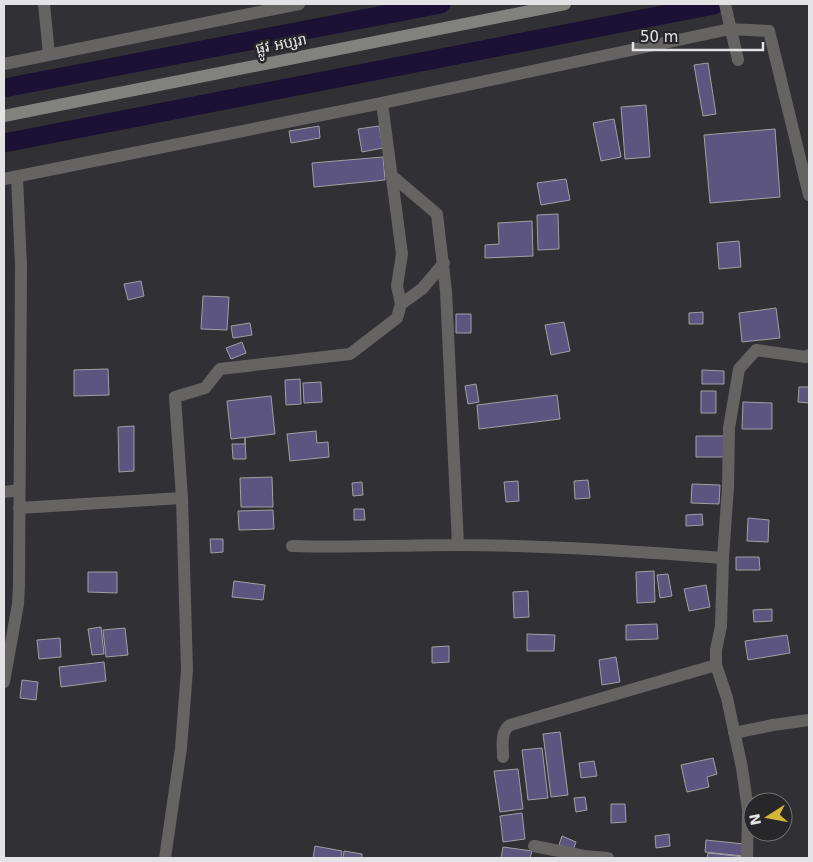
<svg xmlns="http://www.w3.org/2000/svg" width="813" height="862" viewBox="0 0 813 862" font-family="'DejaVu Sans','Noto Sans Khmer',sans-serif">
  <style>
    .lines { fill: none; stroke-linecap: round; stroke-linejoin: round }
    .canal { stroke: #1a1134; stroke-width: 19 }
    .building { fill: #5c557f; stroke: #a0a0a3 }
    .street { stroke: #656463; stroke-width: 12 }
    .secondary { stroke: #81817e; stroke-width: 12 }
    .labels { text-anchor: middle; stroke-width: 5; stroke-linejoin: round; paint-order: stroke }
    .street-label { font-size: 15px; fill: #e3e2e5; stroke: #27272a }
  </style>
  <rect width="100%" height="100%" fill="#313034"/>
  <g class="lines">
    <path class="canal" d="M4 88 441 4
      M4 143 714 5"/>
  </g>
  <path class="building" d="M708 63 716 114 703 116 694 65Z
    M646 105 650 157 625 159 621 107Z
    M614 119 621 157 601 161 593 123Z
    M319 126 320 138 291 143 289 131Z
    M379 126 383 148 362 152 358 129Z
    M775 129 780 197 710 203 704 135Z
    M383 157 385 180 314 187 312 163Z
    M566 179 570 200 541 205 537 183Z
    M558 214 559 249 538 250 537 215Z
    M532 221 533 256 485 258V245L499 244 498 223Z
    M739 241 741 267 719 269 717 243Z
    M141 281 144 296 128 300 124 284Z
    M203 296 229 297 227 330 201 329Z
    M776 308 780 338 742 342 739 313Z
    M703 312V324H689V313Z
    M456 314H471V333H456Z
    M564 322 570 351 551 355 545 325Z
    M250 323 252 335 233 338 231 326Z
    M242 342 246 353 231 359 226 348Z
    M108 369 109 395 74 396V370Z
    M702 370 724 371V384H702Z
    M300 379 301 404 286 405 285 380Z
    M321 382 322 402 304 403 303 383Z
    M476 384 479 402 468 404 465 386Z
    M799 387H809V403L798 402Z
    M701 391H716V413H701Z
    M557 395 560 419 479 429 477 405Z
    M271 396 275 434 231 439 227 401Z
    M743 402 772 403V429H742Z
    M134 426V471L119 472 118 427Z
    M316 431 317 443 328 442 329 457 290 461 287 434Z
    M696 436H725L724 457H696Z
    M245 438 246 459H233L232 444H245Z
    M272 477 273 507H241L240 478Z
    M588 480 590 498 575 499 574 481Z
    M518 481 519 501 506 502 504 482Z
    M362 482 363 495 353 496 352 483Z
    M692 484 720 485 719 504 691 503Z
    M354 509H364L365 520H354Z
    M273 510 274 529 239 530 238 511Z
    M702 514 703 525 686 526V515Z
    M748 518 769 520 768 542 747 541Z
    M210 539H223V552L211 553Z
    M736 557H759L760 570H736Z
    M654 571 655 602 637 603 636 572Z
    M88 572H117V593L88 592Z
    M668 574 672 596 660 598 657 575Z
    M234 581 265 585 263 600 232 597Z
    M706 585 710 607 689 611 684 589Z
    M528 591 529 617 514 618 513 592Z
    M772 609V621L754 622 753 610Z
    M657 624 658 639 626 640V625Z
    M101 627 104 654 92 655 88 629Z
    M125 628 128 655 106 657 103 630Z
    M527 634 555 635 554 651H527Z
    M787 635 790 653 748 660 745 641Z
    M60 638 61 657 39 659 37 640Z
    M449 646V662L432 663V647Z
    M616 657 620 682 602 685 599 660Z
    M104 662 106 681 61 687 59 667Z
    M22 680 38 682 36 700 20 698Z
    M560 732 568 795 551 797 543 734Z
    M542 748 548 798 528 800 522 750Z
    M713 758 717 774 707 777 709 787 687 792 681 765Z
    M594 761 597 776 581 778 579 763Z
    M518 769 523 809 500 812 494 771Z
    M585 797 587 810 576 812 574 798Z
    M611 804H625L626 822 611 823Z
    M522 813 525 839 503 842 500 816Z
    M669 834 670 846 656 848 655 836Z
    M562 836 576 842 573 850 559 845Z
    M706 840 744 844 743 856 705 852Z
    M315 846 342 851 341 858H313Z
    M503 847 532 851 530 858H501Z
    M344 851 362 854V858H343Z
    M708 853 744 857V858H707Z"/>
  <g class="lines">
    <path class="street" d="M44 4 49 54
      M725 4 738 60
      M4 64 299 4
      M391 175 437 214 446 291 458 545
      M4 179 382 103 730 29 769 31 809 195
      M401 304 422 289 444 263
      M4 492 19 490
      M19 508 182 498
      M292 546C347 548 403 545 458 545 547 545 635 551 723 558
      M4 682 18 604 19 585 21 266 17 177
      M734 733 773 725 809 720
      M503 757C503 746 500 732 510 725L716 665
      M534 846 584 856 608 858
      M165 858 181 748 187 670 182 498 175 397 205 388 220 369 350 354 397 318 401 304 397 286 402 254 382 103
      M747 858 748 810 742 768 727 698 716 665V650L721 626 723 558 728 487 729 428 739 369 756 350 806 357 809 355"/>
    <path class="secondary" d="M4 116 565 4"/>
  </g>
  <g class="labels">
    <g class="street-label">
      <text transform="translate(281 44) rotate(-11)" y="5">ផ្លូវ អប្សរា</text>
    </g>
  </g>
  <rect width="813" height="862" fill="none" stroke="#e3e2e5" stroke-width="10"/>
  <g transform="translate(768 817) rotate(259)"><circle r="24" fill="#27272a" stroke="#727275"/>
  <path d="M0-4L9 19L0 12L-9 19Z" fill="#d4b635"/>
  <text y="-8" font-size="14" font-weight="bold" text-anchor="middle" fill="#e3e2e5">N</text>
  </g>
  <path d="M633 42v8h130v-8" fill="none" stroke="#e3e2e5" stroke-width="2.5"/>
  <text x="640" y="42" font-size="15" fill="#e3e2e5" stroke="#27272a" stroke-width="4" paint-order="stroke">50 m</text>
</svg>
